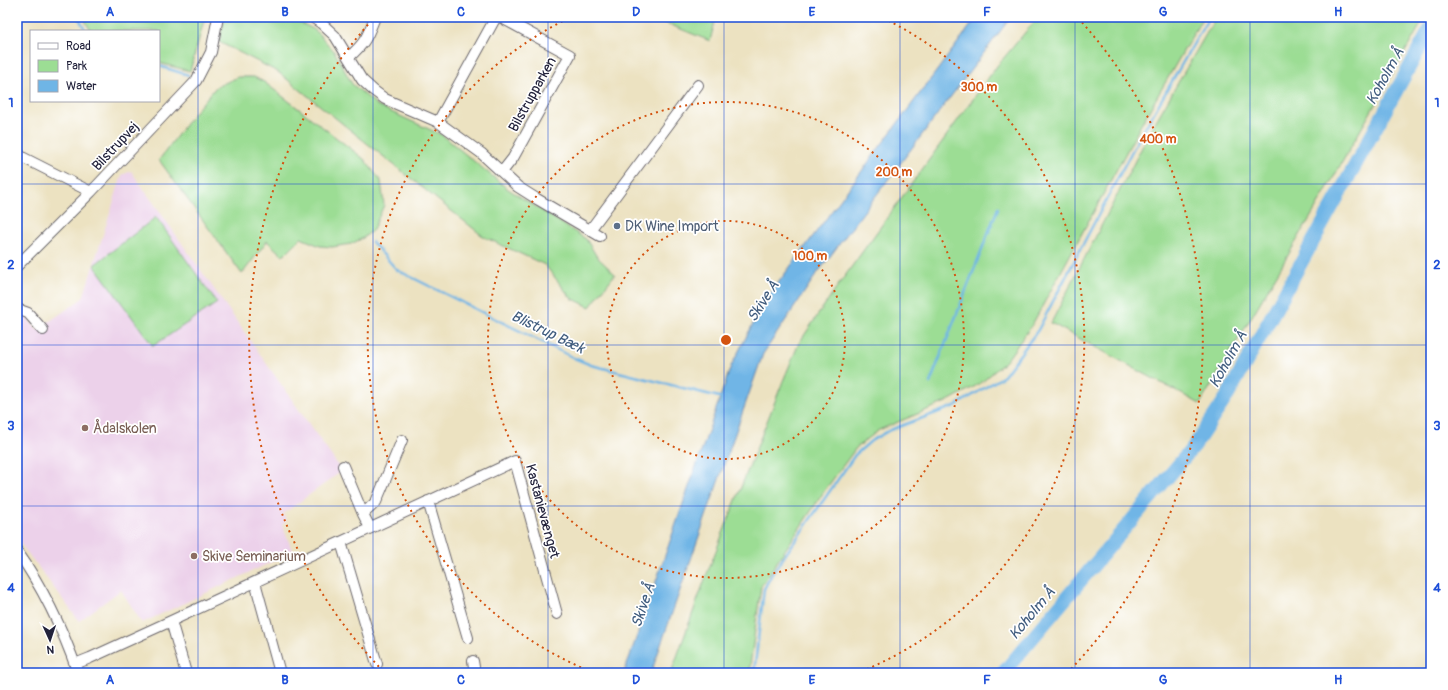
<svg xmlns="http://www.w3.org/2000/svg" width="1448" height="690" viewBox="0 0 1448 690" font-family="Pangolin,sans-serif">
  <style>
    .built { fill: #ecd1ea }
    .green { fill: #9cdd94; stroke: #5f8068 }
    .water { fill: #6fb5e6; stroke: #486c90 }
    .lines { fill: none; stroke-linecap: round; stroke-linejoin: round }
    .stream { stroke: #6fb5e6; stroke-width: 2.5 }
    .river { stroke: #6fb5e6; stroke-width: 14 }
    .minor-casing { stroke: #69656a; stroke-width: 12 }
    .minor { stroke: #fff; stroke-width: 10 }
    .grid { fill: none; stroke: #1d4ed8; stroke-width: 1; stroke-opacity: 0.55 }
    .ring { fill: none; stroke: #d45411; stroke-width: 2; stroke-dasharray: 2 4 }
    .service-dot { fill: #5c6f8a; stroke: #fff; stroke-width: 1.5 }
    .education-dot { fill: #8d6e63; stroke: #fff; stroke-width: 1.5 }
    .labels { text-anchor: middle; stroke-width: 3.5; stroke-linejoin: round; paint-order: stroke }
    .street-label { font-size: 14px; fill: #22223b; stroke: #fff }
    .service-label { font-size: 14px; fill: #4e5e75; stroke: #fff; text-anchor: start }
    .education-label { font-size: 14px; fill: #785e54; stroke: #fff; text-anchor: start }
    .water-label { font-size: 15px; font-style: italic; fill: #415d7f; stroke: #fff }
    .centre { fill: #d45411; stroke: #fff; stroke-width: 2 }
    .ring-label { font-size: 12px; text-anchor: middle; font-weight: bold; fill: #d45411; stroke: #fff; stroke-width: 3.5; stroke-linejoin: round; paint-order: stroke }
    .neatline { fill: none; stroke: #1d4ed8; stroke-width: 1.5 }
    .grid-label { font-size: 13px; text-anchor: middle; font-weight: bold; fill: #1d4ed8 }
  </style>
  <rect width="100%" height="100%" fill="#fff"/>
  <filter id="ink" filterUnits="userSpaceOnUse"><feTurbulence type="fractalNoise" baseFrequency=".025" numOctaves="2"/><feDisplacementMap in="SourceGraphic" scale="8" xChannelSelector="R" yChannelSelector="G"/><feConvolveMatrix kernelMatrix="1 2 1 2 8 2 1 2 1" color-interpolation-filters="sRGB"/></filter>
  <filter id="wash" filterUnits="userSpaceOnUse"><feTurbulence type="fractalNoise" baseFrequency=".012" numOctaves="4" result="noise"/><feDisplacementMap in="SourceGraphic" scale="16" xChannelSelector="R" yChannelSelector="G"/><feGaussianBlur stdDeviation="0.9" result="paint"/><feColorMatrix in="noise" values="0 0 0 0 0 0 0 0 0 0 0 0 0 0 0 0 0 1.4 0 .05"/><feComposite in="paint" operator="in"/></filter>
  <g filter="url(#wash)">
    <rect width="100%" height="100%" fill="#ece2c1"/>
    <path class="built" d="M131 171 342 471 283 514 287 520 282 525 293 552 142 623 121 590 79 621 17 539V314L26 316 37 330 83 298 122 175Z"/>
    <path class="green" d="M83 17H205L190 71 159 63V31H91Z
      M245 17 291 18 315 30 334 51 352 84 378 106 442 135 508 189 586 239 597 257 615 274 590 307 571 298 545 265 484 237 278 72 219 42 224 21Z
      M651 17H716L710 41Z
      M1038 17H1203L1142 123 1032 325 1006 361 981 383 946 402 879 430 856 448 825 490 761 586 749 673H671L708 571 783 381 799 343 834 291 997 66Z
      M1216 17H1425L1316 208 1200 404 1051 323 1153 126Z
      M238 77H254L264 82 364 159 381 181 384 205 373 230 363 238 351 244 332 247 320 246 301 238 283 256 267 241 242 274 159 160 194 113 216 87Z
      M156 217 217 303 153 346 94 265Z"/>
    <path class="water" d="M977 17H1011L816 275 763 354 651 673H624L731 366 766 299Z"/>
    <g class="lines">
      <path class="stream" d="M78 17 86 31
        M159 66 188 75
        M372 242 397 270 574 358 591 365 723 398
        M930 383 998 208
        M754 673 764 589 772 574 855 455 871 441 890 430 955 406 1004 376 1038 330 1133 149 1209 17"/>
      <path class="river" d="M1003 673 1195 445 1228 395 1431 28"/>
    </g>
  </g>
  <g filter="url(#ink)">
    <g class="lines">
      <defs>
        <path id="minor" d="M312 17 321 23 335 36 362 80 373 90 385 99 438 122 481 153 518 187 537 199 600 236
          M500 17 570 55 513 158 502 172
          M349 57C366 42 367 37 375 17
          M438 122 496 17
          M17 152 22 157 91 192
          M590 230 698 85
          M17 266 91 192 196 81 211 52 218 17
          M17 309 28 313 43 330
          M343 466 363 514 370 528
          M428 501 468 638
          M363 514 376 502 402 440
          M341 542 377 664
          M17 551C43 588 63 630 78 673
          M255 582 280 673
          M171 621 186 673
          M473 661 475 673
          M75 664 90 658 171 621 515 461 557 614"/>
      </defs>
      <use href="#minor" class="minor-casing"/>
      <use href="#minor" class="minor"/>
    </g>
  </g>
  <path class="grid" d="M198 17V673M373 17V673M548 17V673M724 17V673M900 17V673M1075 17V673M1250 17V673M17 184H1431M17 345H1431M17 506H1431"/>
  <g class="ring">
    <circle cx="726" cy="340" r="119"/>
    <circle cx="726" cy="340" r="238"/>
    <path d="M592 672A358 358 0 0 1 569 18M883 18A358 358 0 0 1 860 672"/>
    <path d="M383 671A477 477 0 0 1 374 18M1078 18A477 477 0 0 1 1069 671"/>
  </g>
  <circle class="service-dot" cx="617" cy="226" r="4"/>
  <g class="education-dot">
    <circle cx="85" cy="428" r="4"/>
    <circle cx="194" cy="556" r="4"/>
  </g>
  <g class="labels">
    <g class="street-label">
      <text transform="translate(532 94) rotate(-61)" y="5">Bilstrupparken</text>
      <text transform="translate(115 146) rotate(-47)" y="5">Bilstrupvej</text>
      <text transform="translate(543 511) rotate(75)" y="5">Kastanievænget</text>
    </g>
    <g class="service-label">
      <text x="625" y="231">DK Wine Import</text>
    </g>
    <g class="education-label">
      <text x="93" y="433">Ådalskolen</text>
      <text x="202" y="561">Skive Seminarium</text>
    </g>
    <g class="water-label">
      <text transform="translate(1385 76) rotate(-61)" y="5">Koholm Å</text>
      <text transform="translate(763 301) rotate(-57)" y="5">Skive Å</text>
      <text transform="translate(548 332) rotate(26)" y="5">Blistrup Bæk</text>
      <text transform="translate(1228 359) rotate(-61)" y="5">Koholm Å</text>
      <text transform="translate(643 605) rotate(-71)" y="5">Skive Å</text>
      <text transform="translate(1032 613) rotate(-50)" y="5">Koholm Å</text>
    </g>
  </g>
  <circle cx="726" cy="340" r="6" class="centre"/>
  <g class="ring-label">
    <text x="979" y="91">300 m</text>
    <text x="1158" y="143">400 m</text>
    <text x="894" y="176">200 m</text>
    <text x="810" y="260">100 m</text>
  </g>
  <rect width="1448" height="690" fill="none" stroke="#fff" stroke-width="44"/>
  <rect x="30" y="30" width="130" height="72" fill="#ffffff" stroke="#a7a7b1"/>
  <rect x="38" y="43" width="20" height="6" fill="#ffffff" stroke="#a7a7b1"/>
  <text x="66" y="50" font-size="12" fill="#22223b">Road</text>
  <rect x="38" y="60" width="20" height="12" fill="#9cdd94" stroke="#a7a7b1"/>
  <text x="66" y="70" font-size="12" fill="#22223b">Park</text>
  <rect x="38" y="80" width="20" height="12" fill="#6fb5e6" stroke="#a7a7b1"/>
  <text x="66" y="90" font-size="12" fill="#22223b">Water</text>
  <g transform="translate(50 640) rotate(177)" stroke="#ffffff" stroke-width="3" paint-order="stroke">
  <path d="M0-3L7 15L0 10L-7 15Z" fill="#22223b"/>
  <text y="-6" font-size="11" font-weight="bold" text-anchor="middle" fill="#22223b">N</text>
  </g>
  <rect x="22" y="22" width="1404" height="646" class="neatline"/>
  <g class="grid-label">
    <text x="110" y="16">A</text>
    <text x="285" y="16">B</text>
    <text x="461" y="16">C</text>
    <text x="636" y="16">D</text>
    <text x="812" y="16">E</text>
    <text x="987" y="16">F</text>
    <text x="1163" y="16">G</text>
    <text x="1338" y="16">H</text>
    <text x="11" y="107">1</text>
    <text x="1437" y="107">1</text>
    <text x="11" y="269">2</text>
    <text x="1437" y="269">2</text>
    <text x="11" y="430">3</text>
    <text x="1437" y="430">3</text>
    <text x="11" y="592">4</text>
    <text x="1437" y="592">4</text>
    <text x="110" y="684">A</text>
    <text x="285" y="684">B</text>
    <text x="461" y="684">C</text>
    <text x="636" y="684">D</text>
    <text x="812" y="684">E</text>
    <text x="987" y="684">F</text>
    <text x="1163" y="684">G</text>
    <text x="1338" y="684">H</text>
  </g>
</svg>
